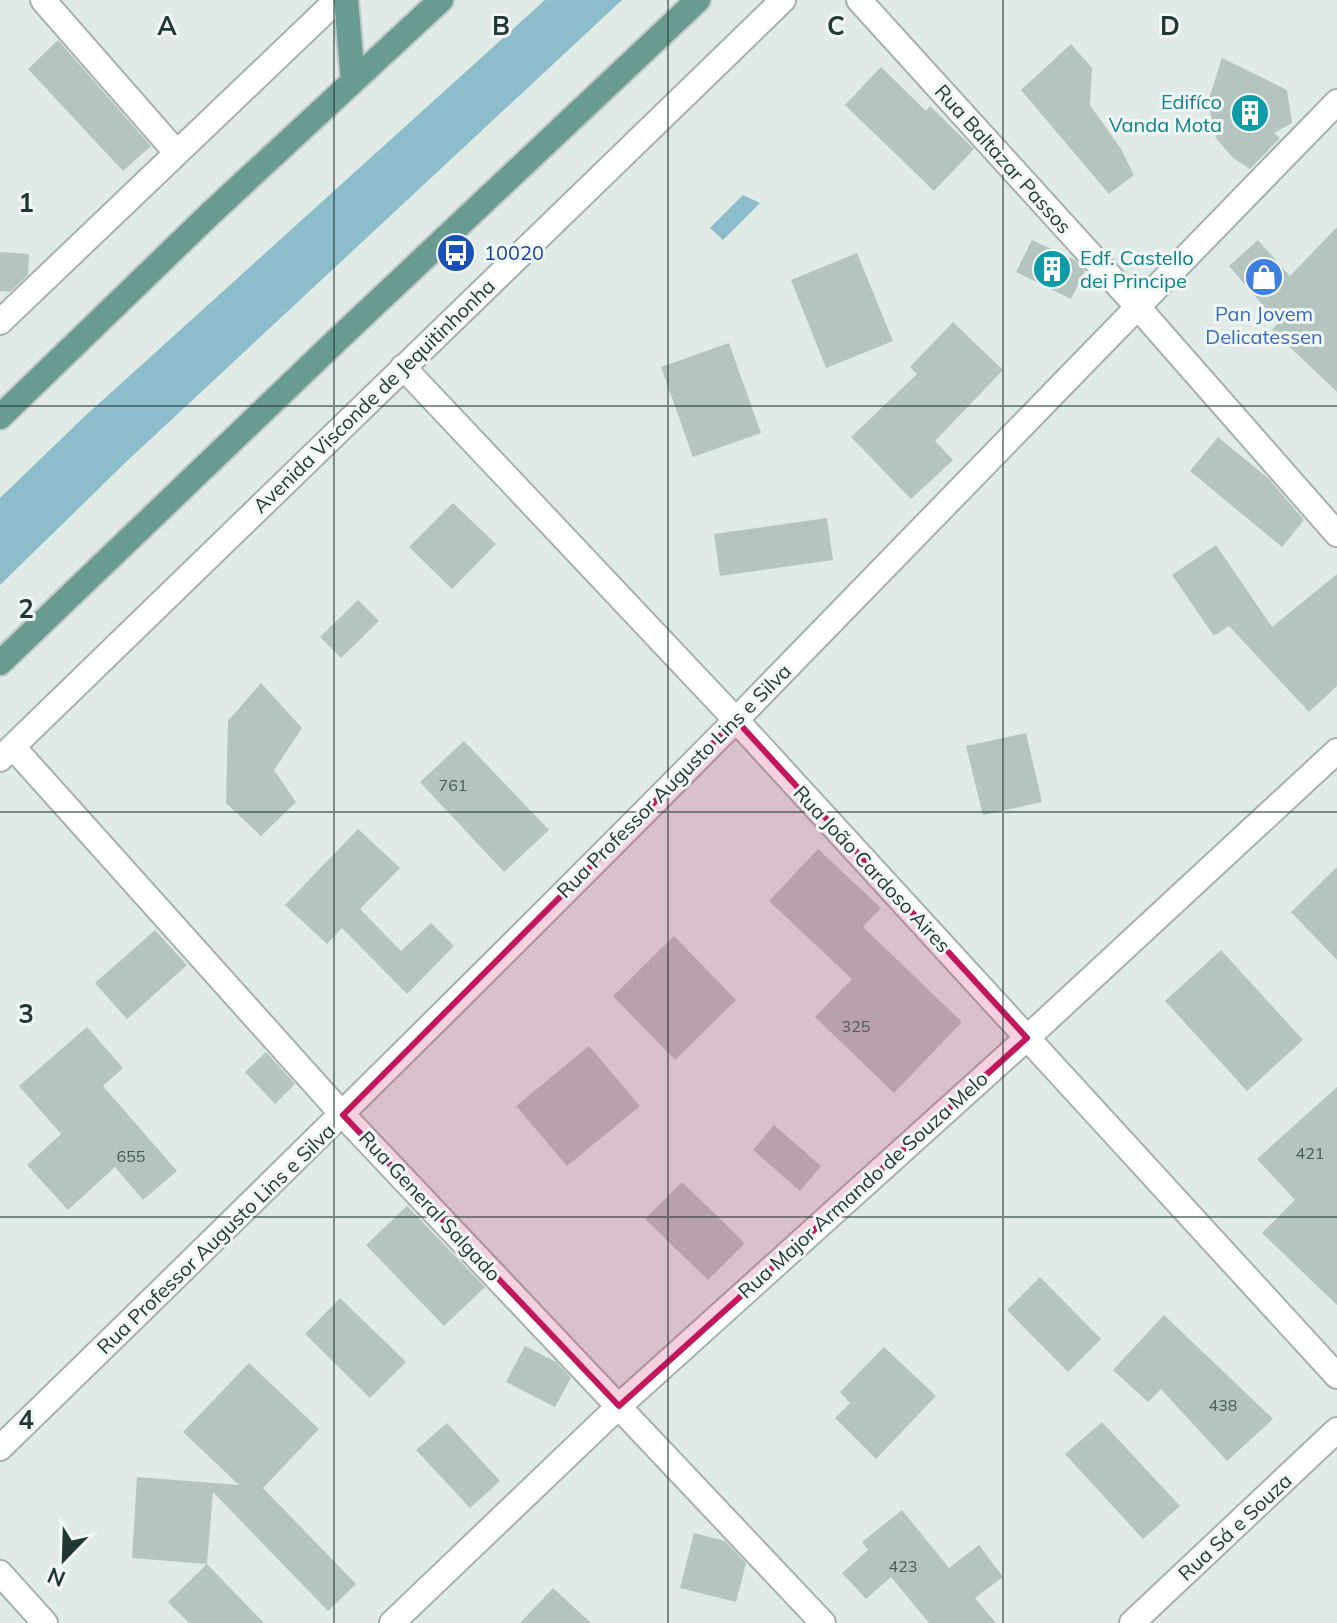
<svg xmlns="http://www.w3.org/2000/svg" width="1337" height="1623" viewBox="0 0 1337 1623" font-family="Mulish,sans-serif">
  <style>
    .water { fill: #8dbdca }
    .building { fill: #b6c4bf }
    .lines { fill: none; stroke-linecap: round; stroke-linejoin: round }
    .minor-casing { stroke: #a4b1ad; stroke-width: 28 }
    .major-casing { stroke: #c1c7c6; stroke-width: 28 }
    .minor { stroke: #fff; stroke-width: 24 }
    .major { stroke: #699b90; stroke-width: 24 }
    .marked { fill: #c2185b; fill-opacity: 0.2; stroke: #c2185b; stroke-width: 6; stroke-linejoin: round }
    .grid { fill: none; stroke: #233834; stroke-width: 2; stroke-opacity: 0.55 }
    .labels { text-anchor: middle; stroke-width: 6; stroke-linejoin: round; paint-order: stroke }
    .number-label { font-size: 16px; fill: #485b57 }
    .culture-label { font-size: 20px; fill: #0d838f; stroke: #f0f7f4; text-anchor: end }
    .street-label { font-size: 20px; fill: #233834; stroke: #f0f7f4 }
    .transit-label { font-size: 20px; fill: #164399; stroke: #f0f7f4; text-anchor: start }
    .shop-label { font-size: 20px; fill: #366cbe; stroke: #f0f7f4 }
    .grid-label { font-size: 26px; text-anchor: middle; font-weight: bold; fill: #233834; stroke: #f0f7f4; stroke-width: 6; stroke-linejoin: round; paint-order: stroke }
  </style>
  <rect width="100%" height="100%" fill="#e0eae6"/>
  <path class="water" d="M545 0H622L126 462 0 585V498L84 417Z
    M743 195 760 203 723 240 710 228Z"/>
  <path class="building" d="M58 40 151 146 123 171 28 69Z
    M1071 44 1092 68 1090 105 1121 149 1134 175 1109 194 1021 90Z
    M1222 58 1287 90 1292 123 1274 133 1280 138 1250 169 1233 158 1216 138 1208 102Z
    M881 67 926 111 930 106 974 149 934 191 845 105Z
    M1337 227V392L1272 330 1278 323 1229 266 1258 240 1290 276Z
    M1032 240 1075 260 1085 271 1071 299 1016 272Z
    M0 252 29 254 28 275 10 292 0 291Z
    M857 253 893 341 826 368 791 280Z
    M953 322 1003 370 935 441 953 460 911 499 851 437 917 374 910 367Z
    M729 343 761 433 693 457 661 367Z
    M1218 437 1269 479 1304 520 1282 547 1190 471Z
    M453 503 496 544 452 589 409 547Z
    M827 518 833 560 720 576 714 534Z
    M1216 545 1272 627 1337 574V686L1309 712 1229 626 1214 636 1172 575Z
    M358 600 379 621 341 658 320 637Z
    M261 683 302 728 274 770 296 802 261 836 226 803 228 721Z
    M1026 733 1042 802 983 815 966 746Z
    M464 741 549 830 504 872 420 782Z
    M358 829 400 868 360 909 401 951 431 923 454 946 407 994 342 928 327 944 285 905Z
    M818 849 881 908 863 927 962 1022 894 1093 815 1017 852 979 769 901Z
    M1337 867V960L1291 912Z
    M155 930 187 965 127 1019 95 983Z
    M674 936 736 1000 675 1060 613 996Z
    M1221 950 1303 1040 1247 1091 1165 1001Z
    M87 1027 123 1068 103 1086 177 1171 143 1200 115 1167 68 1210 27 1165 61 1134 19 1086Z
    M589 1046 640 1106 567 1166 516 1106Z
    M266 1052 295 1084 275 1104 245 1072Z
    M1337 1087V1305L1262 1233 1295 1200 1257 1159Z
    M774 1125 821 1166 800 1191 753 1150Z
    M682 1182 745 1243 708 1280 645 1219Z
    M407 1206 485 1287 444 1326 366 1245Z
    M1040 1277 1101 1339 1068 1372 1007 1310Z
    M340 1298 406 1362 370 1398 305 1334Z
    M1164 1315 1273 1419 1227 1461 1161 1389 1148 1402 1113 1370Z
    M525 1346 556 1362 571 1378 555 1407 506 1382Z
    M884 1347 936 1396 876 1459 835 1418 850 1403 840 1392Z
    M249 1363 319 1429 263 1488 356 1584 328 1611 213 1492 207 1564 132 1558 137 1477 239 1485 183 1432Z
    M1102 1422 1180 1506 1143 1539 1065 1454Z
    M447 1423 500 1481 470 1508 416 1450Z
    M902 1510 949 1568 979 1545 1003 1577 975 1598 996 1623H929L891 1577 866 1599 842 1573 868 1550 862 1542Z
    M694 1533 725 1541 746 1563 736 1602 680 1588Z
    M207 1564 264 1623H189L168 1602Z
    M553 1588 591 1623H520Z"/>
  <g class="lines">
    <defs>
      <path id="minor" d="M43 0 176 152
        M859 0 1136 305 1337 534
        M0 322 337 0
        M403 367 736 720 1337 1376
        M13 747 343 1115 823 1623
        M0 759 783 0
        M0 1448C246 1209 491 968 732 724 935 518 1134 308 1337 102
        M0 1573 45 1623
        M392 1623 619 1406 1027 1038 1337 751
        M1132 1623 1337 1430"/>
      <path id="major" d="M346 0 353 81
        M0 417 210 214 441 0
        M0 663 336 341 698 0"/>
    </defs>
    <use href="#minor" class="minor-casing"/>
    <use href="#major" class="major-casing"/>
    <use href="#minor" class="minor"/>
    <use href="#major" class="major"/>
  </g>
  <path class="marked" d="M736 720 1027 1038 619 1406 343 1115Z"/>
  <path class="grid" d="M334 0V1623M668 0V1623M1003 0V1623M0 406H1337M0 812H1337M0 1217H1337"/>
  <defs>
    <symbol id="building-disc" viewBox="-11 -11 22 22"><circle r="9.5" fill="#0f9aa8" stroke="#f0f7f4"/><path d="M-4-6H4V6H1V3H-1V6H-4ZM-2.5-4.3h1.7v1.8h-1.7ZM.8-4.3h1.7v1.8H.8ZM-2.5-1h1.7V.8h-1.7ZM.8-1h1.7V.8H.8Z" fill="#fff"/></symbol>
    <symbol id="bus-disc" viewBox="-11 -11 22 22"><circle r="9.5" fill="#1a4fb4" stroke="#f0f7f4"/><path d="M-5-6H5V4H4V6H2V4H-2V6H-4V4H-5ZM-3.5-4V0h7V-4ZM-3.5 1.2v1.5H-2V1.2ZM2 1.2v1.5H3.5V1.2Z" fill="#fff"/></symbol>
    <symbol id="shop-disc" viewBox="-11 -11 22 22"><circle r="9.5" fill="#3f7fe0" stroke="#f0f7f4"/><path d="M-5-2.5h2.3a2.7 3.5 0 0 1 5.4 0H5L5.5 6h-11ZM-1.5-2.5h3a1.5 2.3 0 0 0-3 0Z" fill="#fff"/></symbol>
  </defs>
  <g fill-rule="evenodd">
    <use href="#building-disc" x="1228" y="91" width="44" height="44"/>
    <use href="#bus-disc" x="434" y="231" width="44" height="44"/>
    <use href="#building-disc" x="1030" y="247" width="44" height="44"/>
    <use href="#shop-disc" x="1242" y="255" width="44" height="44"/>
  </g>
  <g class="labels">
    <g class="number-label">
      <text x="453" y="791">761</text>
      <text x="856" y="1032">325</text>
      <text x="1310" y="1159">421</text>
      <text x="131" y="1162">655</text>
      <text x="1223" y="1411">438</text>
      <text x="903" y="1572">423</text>
    </g>
    <g class="culture-label">
      <text x="1222" y="109">Edifíco<tspan x="1222" dy="23">Vanda Mota</tspan></text>
      <text x="1080" y="265" text-anchor="start">Edf. Castello<tspan x="1080" dy="23">dei Principe</tspan></text>
    </g>
    <g class="street-label">
      <text transform="translate(1003 159) rotate(48)" y="7">Rua Baltazar Passos</text>
      <text transform="translate(374 396) rotate(-44)" y="7">Avenida Visconde de Jequitinhonha</text>
      <text transform="translate(674 781) rotate(-45)" y="7">Rua Professor Augusto Lins e Silva</text>
      <text transform="translate(872 869) rotate(47)" y="7">Rua João Cardoso Aires</text>
      <text transform="translate(863 1185) rotate(-42)" y="7">Rua Major Armando de Souza Melo</text>
      <text transform="translate(430 1206) rotate(47)" y="7">Rua General Salgado</text>
      <text transform="translate(216 1239) rotate(-44)" y="7">Rua Professor Augusto Lins e Silva</text>
      <text transform="translate(1235 1527) rotate(-43)" y="7">Rua Sá e Souza</text>
    </g>
    <g class="transit-label">
      <text x="484" y="260">10020</text>
    </g>
    <g class="shop-label">
      <text x="1264" y="321">Pan Jovem<tspan x="1264" dy="23">Delicatessen</tspan></text>
    </g>
  </g>
  <g class="grid-label">
    <text x="167" y="35">A</text>
    <text x="501" y="35">B</text>
    <text x="836" y="35">C</text>
    <text x="1170" y="35">D</text>
    <text x="26" y="212">1</text>
    <text x="26" y="618">2</text>
    <text x="26" y="1023">3</text>
    <text x="26" y="1429">4</text>
  </g>
  <g transform="translate(64 1559) rotate(203)" stroke="#f0f7f4" stroke-width="6" paint-order="stroke">
  <path d="M0-6L14 30L0 20L-14 30Z" fill="#233834"/>
  <text y="-12" font-size="22" font-weight="bold" text-anchor="middle" fill="#233834">N</text>
  </g>
</svg>
